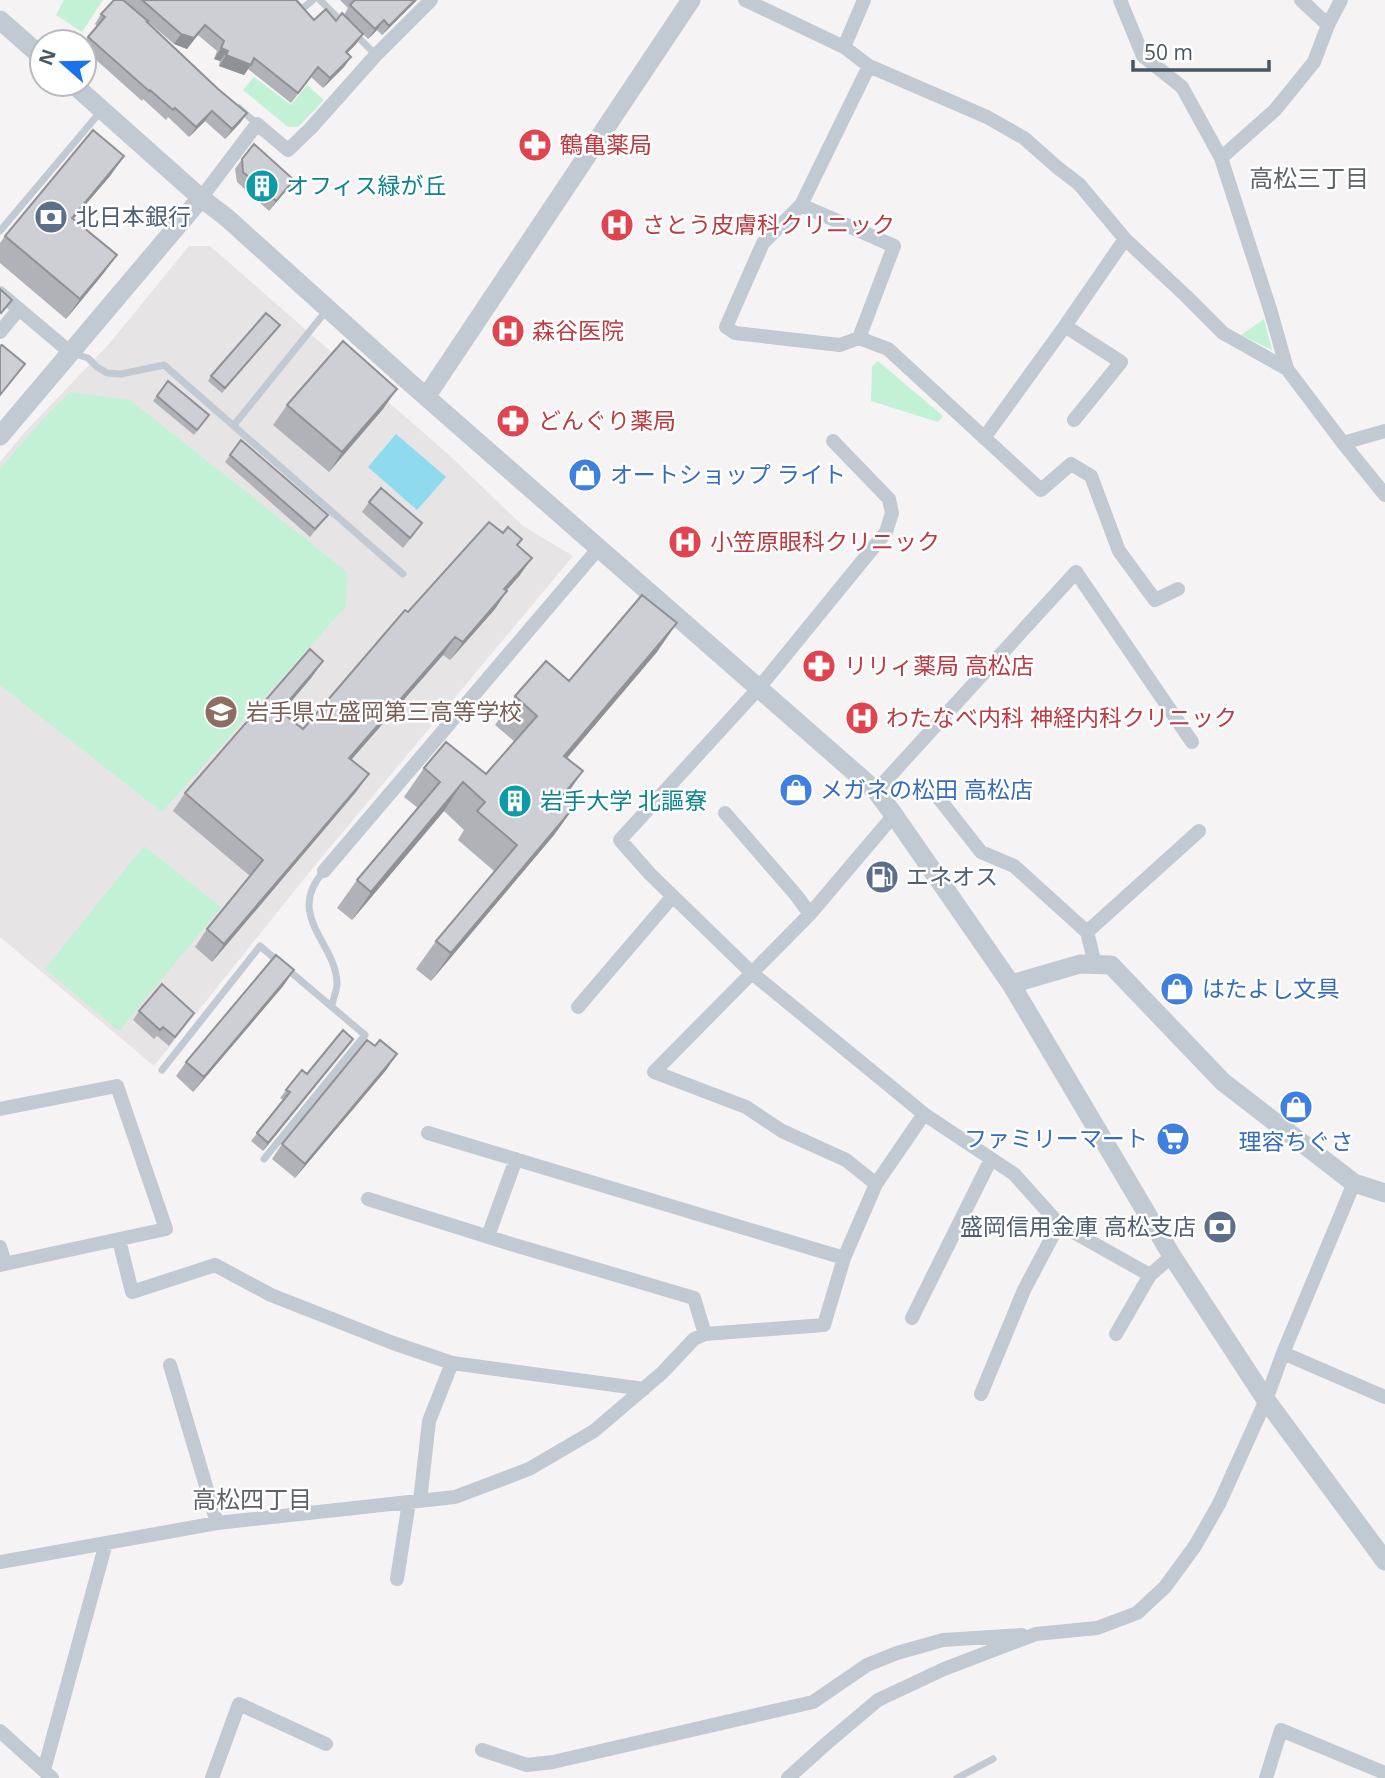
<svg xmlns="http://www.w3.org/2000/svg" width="1385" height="1778" viewBox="0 0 1385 1778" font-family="'Open Sans','Noto Sans JP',sans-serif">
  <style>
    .education { fill: #e6e4e5 }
    .green { fill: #c3f1d5 }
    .water { fill: #90daee }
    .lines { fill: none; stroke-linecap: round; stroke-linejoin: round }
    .service { stroke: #c1cad2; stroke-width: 7 }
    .minor { stroke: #c1cad2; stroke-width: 14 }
    .tertiary { stroke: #c1cad2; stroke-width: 19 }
    .wall { fill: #b0b2b7 }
    .shaded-wall { fill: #909195 }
    .building { fill: #cdcfd5; stroke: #909195; stroke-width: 2 }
    .labels { text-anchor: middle; stroke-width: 5; stroke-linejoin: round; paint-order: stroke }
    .health-label { font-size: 23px; fill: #be3a42; stroke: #fff; text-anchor: start }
    .culture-label { font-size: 23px; fill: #0d838f; stroke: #fff; text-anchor: start }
    .service-label { font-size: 23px; fill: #4e5e75; stroke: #fff; text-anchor: start }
    .shop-label { font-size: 23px; fill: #366cbe; stroke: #fff; text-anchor: start }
    .education-label { font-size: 23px; fill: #785e54; stroke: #fff; text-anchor: start }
    .neighbourhood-label { font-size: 24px; fill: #5f6368; stroke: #fff }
  </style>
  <rect width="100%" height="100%" fill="#f5f3f3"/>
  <path class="education" d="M189 246H210L449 455 523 526 573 556 312 869 154 1066 0 937V462L24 433 109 344Z"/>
  <path class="green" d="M64 0H103L82 32 56 15Z
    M254 77 291 105 307 85 324 100 298 127H288L243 90Z
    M1264 319 1272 350 1241 335Z
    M878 361 943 416 938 422 871 401 872 366Z
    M70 392 130 400 347 572 346 606 162 812 0 685V469L43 419Z
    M144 846 221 907 119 1031 45 969Z"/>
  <path class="water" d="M396 434 446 477 417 510 368 467Z"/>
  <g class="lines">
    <path class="service" d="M293 0 302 9 313 0
      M320 0 344 24
      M353 32 376 55
      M239 108 257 124
      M0 231 101 111
      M72 353 88 358 97 367 107 373 121 374 164 365 403 574
      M234 425 326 311
      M324 871C284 916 337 943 337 984 337 990 333 999 332 1005
      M162 1070 260 946 365 1035 264 1159
      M957 1778 993 1759"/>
    <path class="minor" d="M745 0 844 47 869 66 987 117 1024 138 1058 168 1079 184 1125 239 1186 296 1223 333 1287 369
      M1120 0 1143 56 1182 87 1221 158 1270 309 1287 369 1343 443 1385 495
      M1328 25 1341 0
      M844 47 864 0
      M869 66 801 205 763 243 726 327 735 333 840 345 859 338 888 349 1041 490 1071 464 1091 476 1119 551 1155 600 1178 589
      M1221 158 1275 110 1314 62 1328 25 1301 0
      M201 198 257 124 288 150 310 129 376 55 431 0
      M801 205 894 246 859 338
      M0 293 71 353
      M0 332 19 309
      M1074 420 1121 362 1065 326 1125 239
      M984 438 1065 326
      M833 441 889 499 892 513 886 532 758 689 620 840 650 874 752 973 924 1114
      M1343 443 1385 431
      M876 791 1076 572 1192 742
      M937 796 981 852 1014 866 1087 932 1095 964
      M725 813 796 895 810 914
      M324 871 598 549
      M1087 932 1199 831
      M578 1007 673 896
      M0 1109 117 1086 166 1229 0 1265
      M428 1133 844 1258
      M876 1184 846 1160 782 1131 746 1107 654 1072 810 914 894 815
      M368 1199 511 1244 694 1298 705 1334
      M488 1236 516 1159
      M119 1240 132 1292 215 1265 271 1295 393 1343 452 1363 644 1389
      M0 1247 5 1264
      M912 1318 991 1159
      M1116 1334 1150 1275
      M1283 1353 1385 1397
      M170 1365 217 1523
      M981 1394 1024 1290 1059 1224
      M420 1501 429 1421 452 1363
      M0 1562 217 1523 455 1497 529 1469 594 1431 662 1373 694 1339 705 1334 824 1325 844 1258 876 1184 924 1114 1014 1174 1059 1224 1150 1275 1172 1256
      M397 1579 409 1502
      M0 1731 52 1778
      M482 1750 527 1765 553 1762 813 1702 867 1665 897 1653 943 1640 1022 1635
      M44 1770 106 1543
      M212 1778 239 1704 326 1744
      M788 1778 827 1743 878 1700 944 1669 1036 1634 1097 1628 1137 1613 1165 1587 1195 1546 1219 1504 1266 1400 1283 1353 1354 1183
      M1266 1778 1281 1730 1385 1773"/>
    <path class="tertiary" d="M0 20 42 57
      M73 84 201 198 226 217 408 381 876 791 894 815 1011 984 1172 1256 1266 1400 1385 1561
      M426 397 691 0
      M0 436 201 198
      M1011 984 1080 964 1111 965 1223 1082 1354 1183 1385 1193"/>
  </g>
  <path class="wall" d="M123 0H296L314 20 336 21 344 15 348 8 340 0H417L382 35 377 30 368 39 363 34 356 44 347 53 351 57 344 67 323 88 311 77 291 103 248 69 244 75 219 66 220 61 214 59 217 51 198 35 187 49 174 44Z
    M101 14 149 22 148 23 218 89 247 113 240 123 225 139 205 121 189 137 168 117 166 120 143 99 142 101 84 49V42L97 26 95 24Z
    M124 156 110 176 73 219 117 255 103 274 66 319 0 263V243L5 236Z
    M242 159 294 180 287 189 269 211 237 182 235 169Z
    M276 329 222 393 208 381 211 376Z
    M168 381 209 415 194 435 153 401Z
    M397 389 383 409 329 472 273 425 287 405Z
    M230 455 328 515 310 537 225 462Z
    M369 502 415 533 403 548 362 512Z
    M517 546 520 575 506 591 495 609 450 660 443 655 351 760 369 774 356 792 212 962 195 947 207 929 250 876 173 811 185 793 323 661 311 678 282 712 303 729 408 612Z
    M657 652 567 758 564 799 574 807 554 835 431 981 416 969 436 941 494 871 458 840 464 830 444 811 352 920 337 908 357 880 418 808 404 797 424 768 486 774 515 742 495 725 515 696 569 681Z
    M284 985 193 1092 176 1076 186 1062Z
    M139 1011 188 1021 169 1046 157 1036 154 1039 133 1020Z
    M353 1039 263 1151 251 1141 283 1100 280 1098 302 1070 307 1074Z
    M387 1069 295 1178 272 1159 282 1144Z"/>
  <path class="shaded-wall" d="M415 0H417L382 35 389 26Z
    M384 20 377 30 368 39 375 29Z
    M205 25 187 49 174 44 181 34Z
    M363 34 356 44 339 62 346 52Z
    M221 48 228 51 220 61 214 59Z
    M226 55 251 65 244 75 219 66Z
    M351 57 344 67 323 88 330 78Z
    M212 111 205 121 189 137 196 127Z
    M247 113 240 123 225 139 232 129Z
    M124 156 110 176 58 237 72 218Z
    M294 180 287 189 269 211 276 201Z
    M117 255 103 274 66 319 80 299Z
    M397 389 383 409 329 472 342 452Z
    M532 558 520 575 492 607 504 589Z
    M507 591 495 609 450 660 463 642Z
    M677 623 657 652 544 785 564 756Z
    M455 637 443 655 337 776 349 758Z
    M323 661 311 678 268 729 280 711Z
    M583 771 563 800 561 797Z
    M369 774 356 792 212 962 224 944Z
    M463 782 444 811 352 920 371 892Z
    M574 807 554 835 431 981 451 953Z
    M294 970 284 985 193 1092 204 1077Z
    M353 1039 347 1047 263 1151 268 1143Z
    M397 1054 387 1069 295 1178 305 1164Z"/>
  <path class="building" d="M114 0H123L149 22 146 21 218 89 247 113 232 129 212 111 196 127 175 108 173 110 150 90 149 91 88 37 105 17 101 14Z
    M142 0H296L314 20 326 9 336 21 342 13 363 34 346 52 351 57 330 78 318 67 298 93 254 58 251 65 226 55 228 51 221 48 224 41 205 25 194 38 181 34Z
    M355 0H415L389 26 384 20 375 29 350 5Z
    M93 130 124 156 72 218 117 255 80 299 5 236Z
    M254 144 294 180 276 201 243 172 242 159Z
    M0 289 12 300 1 313 0 312Z
    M266 313 280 325 225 388 211 376Z
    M343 341 397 389 342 452 287 405Z
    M2 345 25 364 0 395V346Z
    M168 381 209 415 197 430 157 396Z
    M241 440 328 515 315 529 230 455Z
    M381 488 422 523 410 538 369 502Z
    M489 522 503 533 508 527 522 539 517 545 532 558 504 589 507 591 463 642 455 637 349 758 369 774 224 944 207 929 263 860 185 793 310 649 323 661 280 711 303 729 405 610 408 612Z
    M642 595 677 623 564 756 583 771 561 797 574 807 451 953 436 941 517 845 477 811 485 802 463 782 371 892 357 880 440 782 424 768 446 742 486 774 537 716 515 696 546 661 569 681Z
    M276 955 294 970 204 1077 186 1062Z
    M162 984 194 1013 175 1037 163 1027 160 1030 139 1011Z
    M343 1030 353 1039 268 1143 257 1133 290 1092 286 1090 302 1070 307 1074Z
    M367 1040 375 1046 380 1040 397 1054 305 1164 282 1144Z"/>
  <defs>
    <symbol id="pharmacy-disc" viewBox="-11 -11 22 22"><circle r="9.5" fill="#e0444e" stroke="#fff"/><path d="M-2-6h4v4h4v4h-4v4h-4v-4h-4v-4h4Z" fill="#fff"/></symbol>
    <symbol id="building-disc" viewBox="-11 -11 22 22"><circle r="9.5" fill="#0f9aa8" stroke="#fff"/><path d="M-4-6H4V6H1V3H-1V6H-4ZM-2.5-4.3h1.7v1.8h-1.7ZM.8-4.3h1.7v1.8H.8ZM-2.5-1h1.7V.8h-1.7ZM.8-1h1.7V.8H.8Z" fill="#fff"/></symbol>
    <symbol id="bank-disc" viewBox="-11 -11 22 22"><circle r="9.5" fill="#5c6f8a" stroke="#fff"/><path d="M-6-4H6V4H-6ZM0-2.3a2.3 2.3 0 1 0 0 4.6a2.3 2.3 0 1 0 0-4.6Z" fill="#fff"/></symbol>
    <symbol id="hospital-disc" viewBox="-11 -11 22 22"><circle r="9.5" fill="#e0444e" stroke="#fff"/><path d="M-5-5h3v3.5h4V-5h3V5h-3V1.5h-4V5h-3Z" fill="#fff"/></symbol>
    <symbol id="shop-disc" viewBox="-11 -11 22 22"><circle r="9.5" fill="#3f7fe0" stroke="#fff"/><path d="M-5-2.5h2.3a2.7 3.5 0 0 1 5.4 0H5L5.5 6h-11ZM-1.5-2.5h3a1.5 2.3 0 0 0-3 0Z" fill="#fff"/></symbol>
    <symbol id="school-disc" viewBox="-11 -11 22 22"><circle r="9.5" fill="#8d6e63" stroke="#fff"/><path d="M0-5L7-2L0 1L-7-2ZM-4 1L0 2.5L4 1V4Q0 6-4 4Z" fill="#fff"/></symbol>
    <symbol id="fuel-disc" viewBox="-11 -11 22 22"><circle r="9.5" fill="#5c6f8a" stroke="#fff"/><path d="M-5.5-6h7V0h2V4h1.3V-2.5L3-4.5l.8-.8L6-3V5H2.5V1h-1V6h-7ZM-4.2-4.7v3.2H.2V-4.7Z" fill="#fff"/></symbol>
    <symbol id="supermarket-disc" viewBox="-11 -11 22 22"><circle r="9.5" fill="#3f7fe0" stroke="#fff"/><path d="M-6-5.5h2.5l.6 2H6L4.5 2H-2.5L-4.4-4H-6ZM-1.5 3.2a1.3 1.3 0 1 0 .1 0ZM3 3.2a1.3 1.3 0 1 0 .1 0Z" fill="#fff"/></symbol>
  </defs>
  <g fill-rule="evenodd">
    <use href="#pharmacy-disc" x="516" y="126" width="38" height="38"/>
    <use href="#building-disc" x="243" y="167" width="38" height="38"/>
    <use href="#bank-disc" x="32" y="198" width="38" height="38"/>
    <use href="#hospital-disc" x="598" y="206" width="38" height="38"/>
    <use href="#hospital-disc" x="489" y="312" width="38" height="38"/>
    <use href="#pharmacy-disc" x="494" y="402" width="38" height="38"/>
    <use href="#shop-disc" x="566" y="456" width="38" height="38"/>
    <use href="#hospital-disc" x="666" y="523" width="38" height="38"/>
    <use href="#pharmacy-disc" x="800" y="647" width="38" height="38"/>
    <use href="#school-disc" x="202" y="693" width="38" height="38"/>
    <use href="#hospital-disc" x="843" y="699" width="38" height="38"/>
    <use href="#shop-disc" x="777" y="771" width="38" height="38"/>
    <use href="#building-disc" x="496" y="782" width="38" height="38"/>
    <use href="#fuel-disc" x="863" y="858" width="38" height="38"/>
    <use href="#shop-disc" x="1158" y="970" width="38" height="38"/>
    <use href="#shop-disc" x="1277" y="1088" width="38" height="38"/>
    <use href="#supermarket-disc" x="1154" y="1120" width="38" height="38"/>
    <use href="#bank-disc" x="1201" y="1208" width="38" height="38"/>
  </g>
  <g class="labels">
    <g class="health-label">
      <text x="560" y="153">鶴亀薬局</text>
      <text x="642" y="233">さとう皮膚科クリニック</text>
      <text x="532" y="339">森谷医院</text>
      <text x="538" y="429">どんぐり薬局</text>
      <text x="710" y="550">小笠原眼科クリニック</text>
      <text x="844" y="674">リリィ薬局 高松店</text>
      <text x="886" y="726">わたなべ内科 神経内科クリニック</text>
    </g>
    <g class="culture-label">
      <text x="286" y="194">オフィス緑が丘</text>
      <text x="540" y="809">岩手大学 北謳寮</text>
    </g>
    <g class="service-label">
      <text x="76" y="225">北日本銀行</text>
      <text x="906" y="885">エネオス</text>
      <text x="1196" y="1235" text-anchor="end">盛岡信用金庫 高松支店</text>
    </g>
    <g class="shop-label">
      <text x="610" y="483">オートショップ ライト</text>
      <text x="820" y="798">メガネの松田 高松店</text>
      <text x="1202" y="997">はたよし文具</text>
      <text x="1148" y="1147" text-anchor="end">ファミリーマート</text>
      <text x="1296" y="1150" text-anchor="middle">理容ちぐさ</text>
    </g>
    <g class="education-label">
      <text x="246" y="720">岩手県立盛岡第三高等学校</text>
    </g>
    <g class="neighbourhood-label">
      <text x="1309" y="187">高松三丁目</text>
      <text x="252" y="1508">高松四丁目</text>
    </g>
  </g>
  <g transform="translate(63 63) rotate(290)"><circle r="33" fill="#ffffff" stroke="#b7bbc0" stroke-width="2"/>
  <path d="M0-5L12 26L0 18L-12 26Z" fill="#1a73e8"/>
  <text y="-10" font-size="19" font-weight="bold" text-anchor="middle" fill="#4a5661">N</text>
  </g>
  <path d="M1133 60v10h136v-10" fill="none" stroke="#4a5661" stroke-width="3.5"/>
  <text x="1144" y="60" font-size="21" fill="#4a5661" stroke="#ffffff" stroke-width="5" paint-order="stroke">50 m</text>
</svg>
